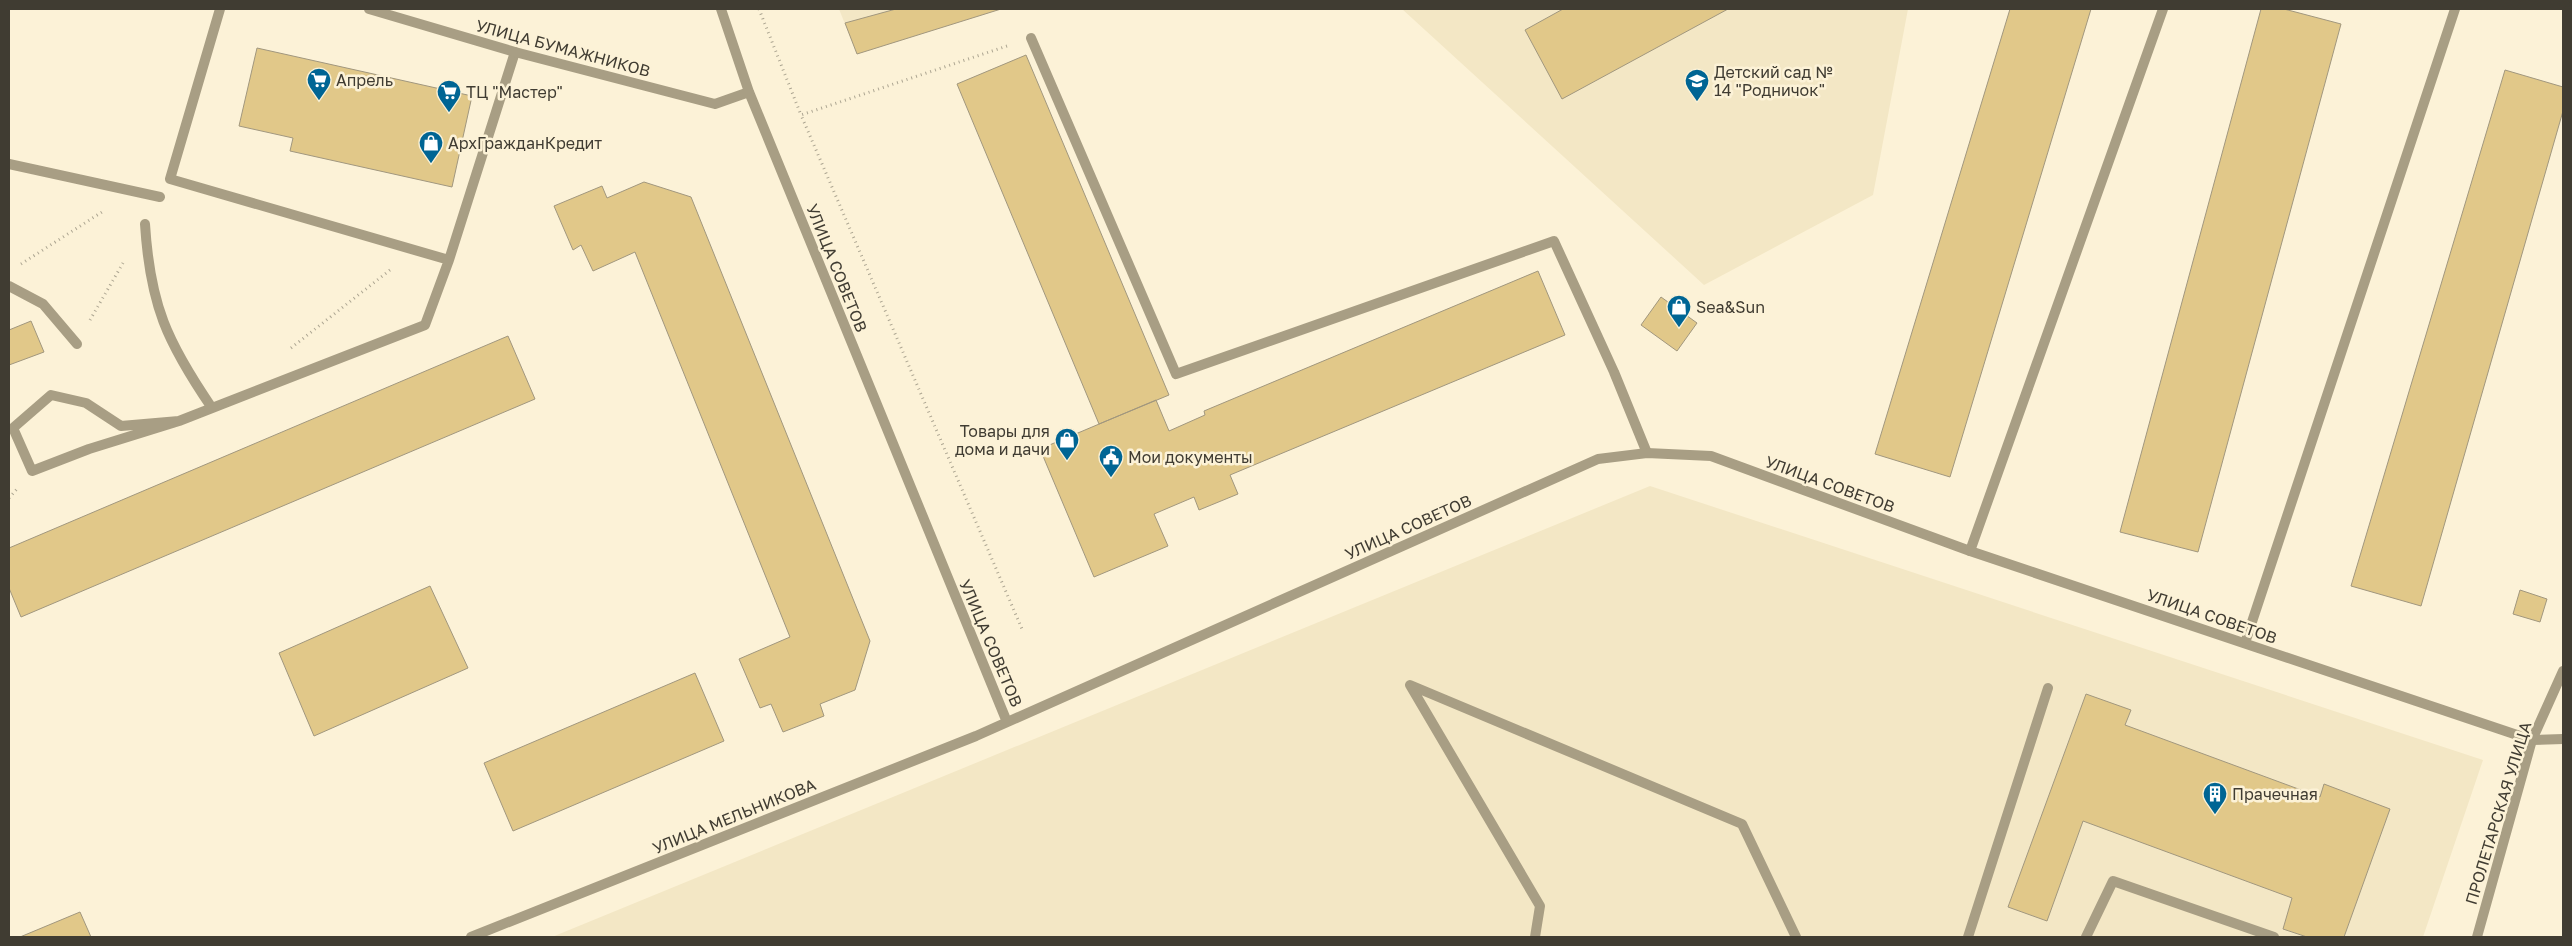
<svg xmlns="http://www.w3.org/2000/svg" width="2572" height="946" viewBox="0 0 2572 946" font-family="'Golos Text',sans-serif">
  <style>
    .built { fill: #f3e7c5 }
    .building { fill: #e1c889; stroke: #a1977e }
    .lines { fill: none; stroke-linecap: round; stroke-linejoin: round }
    .path { stroke: #ada692; stroke-width: 3; stroke-dasharray: 1 4; stroke-linecap: butt }
    .service { stroke: #a89e84; stroke-width: 10 }
    .minor { stroke: #a89e84; stroke-width: 10 }
    .tertiary { stroke: #a89e84; stroke-width: 10 }
    .labels { text-anchor: middle; stroke-width: 5; stroke-linejoin: round; paint-order: stroke }
    .street-label { font-size: 16px; fill: #403c32; stroke: #fcf2d7 }
    .poi-label { font-size: 16px; fill: #403c32; stroke: #fcf2d7; text-anchor: start }
  </style>
  <rect width="100%" height="100%" fill="#fcf2d7"/>
  <path class="built" d="M839 9H959L857 54Z
    M1402 9H1908L1873 195 1704 285Z
    M1650 486 2483 760 2423 937H552Z"/>
  <path class="building" d="M896 9H1001L857 54 845 23Z
    M1563 9H1728L1562 99 1525 30Z
    M2010 9H2091L1950 477 1875 454Z
    M2261 9H2284L2341 24 2198 552 2120 532Z
    M257 48 472 96 452 187 290 151 293 138 239 126Z
    M1026 55 1169 395 1099 424 957 84Z
    M2505 70 2563 87V111L2421 606 2351 586Z
    M644 182 691 197 870 641 855 690 820 704 824 716 783 732 771 704 760 708 739 659 790 637 635 252 593 271 581 245 573 250 554 206 602 186 607 198Z
    M1538 271 1565 335 1230 475 1238 494 1199 510 1194 497 1154 514 1168 546 1094 577 1040 449 1156 400 1169 431 1205 415 1204 411Z
    M1661 297 1697 323 1677 351 1641 325Z
    M31 321 44 352 9 365V330Z
    M508 336 535 399 21 617 9 588V548Z
    M430 586 468 668 314 736 279 653Z
    M2520 590 2547 599 2540 622 2513 614Z
    M695 673 724 741 513 831 484 763Z
    M2086 694 2131 710 2125 725 2320 797 2324 784 2390 809 2344 937H2307L2283 929 2292 898 2083 821 2047 921 2008 907Z
    M80 912 91 937H20Z"/>
  <g class="lines">
    <path class="path" d="M759 9 801 115
      M1007 46 801 115 1022 629
      M21 264 102 212
      M90 320 123 263
      M291 348 390 270
      M9 498 17 489"/>
    <path class="service" d="M220 9 170 179 449 260 515 52
      M1031 38 1176 374 1554 241 1614 372 1647 453
      M9 164 160 197
      M145 224C150 305 167 342 212 408
      M9 286 43 304 77 344
      M179 421 121 426 86 403 51 395 13 428 32 471 89 449 179 421 425 325 449 260
      M1970 551 2163 9
      M2245 643 2455 9
      M1535 937 1540 906 1410 685 1742 824 1796 937
      M1968 937 2048 688
      M2086 937 2113 881 2274 937"/>
    <path class="minor" d="M2532 740 2563 739"/>
    <path class="tertiary" d="M369 9 515 52 715 104 749 92
      M721 9 749 92 1007 722
      M471 937 976 736 1598 459 1647 453 1711 456 1970 551 2532 740
      M2477 937 2532 740 2563 671"/>
  </g>
  <defs>
    <symbol id="supermarket-pin" viewBox="-11 -11 22 30"><path d="M0 17L-7.5 6A9.5 9.5 0 1 1 7.5 6Z" fill="#006594" stroke="#fcf2d7"/><path d="M-6-5.5h2.5l.6 2H6L4.5 2H-2.5L-4.4-4H-6ZM-1.5 3.2a1.3 1.3 0 1 0 .1 0ZM3 3.2a1.3 1.3 0 1 0 .1 0Z" fill="#fff"/></symbol>
    <symbol id="school-pin" viewBox="-11 -11 22 30"><path d="M0 17L-7.5 6A9.5 9.5 0 1 1 7.5 6Z" fill="#006594" stroke="#fcf2d7"/><path d="M0-5L7-2L0 1L-7-2ZM-4 1L0 2.5L4 1V4Q0 6-4 4Z" fill="#fff"/></symbol>
    <symbol id="shop-pin" viewBox="-11 -11 22 30"><path d="M0 17L-7.5 6A9.5 9.5 0 1 1 7.5 6Z" fill="#006594" stroke="#fcf2d7"/><path d="M-5-2.5h2.3a2.7 3.5 0 0 1 5.4 0H5L5.5 6h-11ZM-1.5-2.5h3a1.5 2.3 0 0 0-3 0Z" fill="#fff"/></symbol>
    <symbol id="civic-pin" viewBox="-11 -11 22 30"><path d="M0 17L-7.5 6A9.5 9.5 0 1 1 7.5 6Z" fill="#006594" stroke="#fcf2d7"/><path d="M-.6-6.5H3V-4.5H.6V-3L4-1V1h2V6H-6V1h2V-1L-.6-3ZM-1.2 2.5V6h2.4V2.5Z" fill="#fff"/></symbol>
    <symbol id="building-pin" viewBox="-11 -11 22 30"><path d="M0 17L-7.5 6A9.5 9.5 0 1 1 7.5 6Z" fill="#006594" stroke="#fcf2d7"/><path d="M-4-6H4V6H1V3H-1V6H-4ZM-2.5-4.3h1.7v1.8h-1.7ZM.8-4.3h1.7v1.8H.8ZM-2.5-1h1.7V.8h-1.7ZM.8-1h1.7V.8H.8Z" fill="#fff"/></symbol>
  </defs>
  <g fill-rule="evenodd">
    <use href="#supermarket-pin" x="305" y="66" width="28" height="38"/>
    <use href="#school-pin" x="1683" y="67" width="28" height="38"/>
    <use href="#supermarket-pin" x="435" y="78" width="28" height="38"/>
    <use href="#shop-pin" x="417" y="129" width="28" height="38"/>
    <use href="#shop-pin" x="1665" y="293" width="28" height="38"/>
    <use href="#shop-pin" x="1053" y="426" width="28" height="38"/>
    <use href="#civic-pin" x="1097" y="443" width="28" height="38"/>
    <use href="#building-pin" x="2201" y="780" width="28" height="38"/>
  </g>
  <g class="labels">
    <g class="street-label">
      <text transform="translate(563 48) rotate(15)" y="6">УЛИЦА БУМАЖНИКОВ</text>
      <text transform="translate(837 268) rotate(68)" y="6">УЛИЦА СОВЕТОВ</text>
      <text transform="translate(1830 484) rotate(20)" y="6">УЛИЦА СОВЕТОВ</text>
      <text transform="translate(1408 527) rotate(-24)" y="6">УЛИЦА СОВЕТОВ</text>
      <text transform="translate(2212 616) rotate(19)" y="6">УЛИЦА СОВЕТОВ</text>
      <text transform="translate(991 643) rotate(67)" y="6">УЛИЦА СОВЕТОВ</text>
      <text transform="translate(2498 813) rotate(-73)" y="6">ПРОЛЕТАРСКАЯ УЛИЦА</text>
      <text transform="translate(734 816) rotate(-22)" y="6">УЛИЦА МЕЛЬНИКОВА</text>
    </g>
    <g class="poi-label">
      <text x="1714" y="78">Детский сад №<tspan x="1714" dy="18">14 "Родничок"</tspan></text>
      <text x="336" y="86">Апрель</text>
      <text x="466" y="98">ТЦ "Мастер"</text>
      <text x="448" y="149">АрхГражданКредит</text>
      <text x="1696" y="313">Sea&amp;Sun</text>
      <text x="1050" y="437" text-anchor="end">Товары для<tspan x="1050" dy="18">дома и дачи</tspan></text>
      <text x="1128" y="463">Мои документы</text>
      <text x="2232" y="800">Прачечная</text>
    </g>
  </g>
  <rect width="2572" height="946" fill="none" stroke="#403c32" stroke-width="20"/>
</svg>
